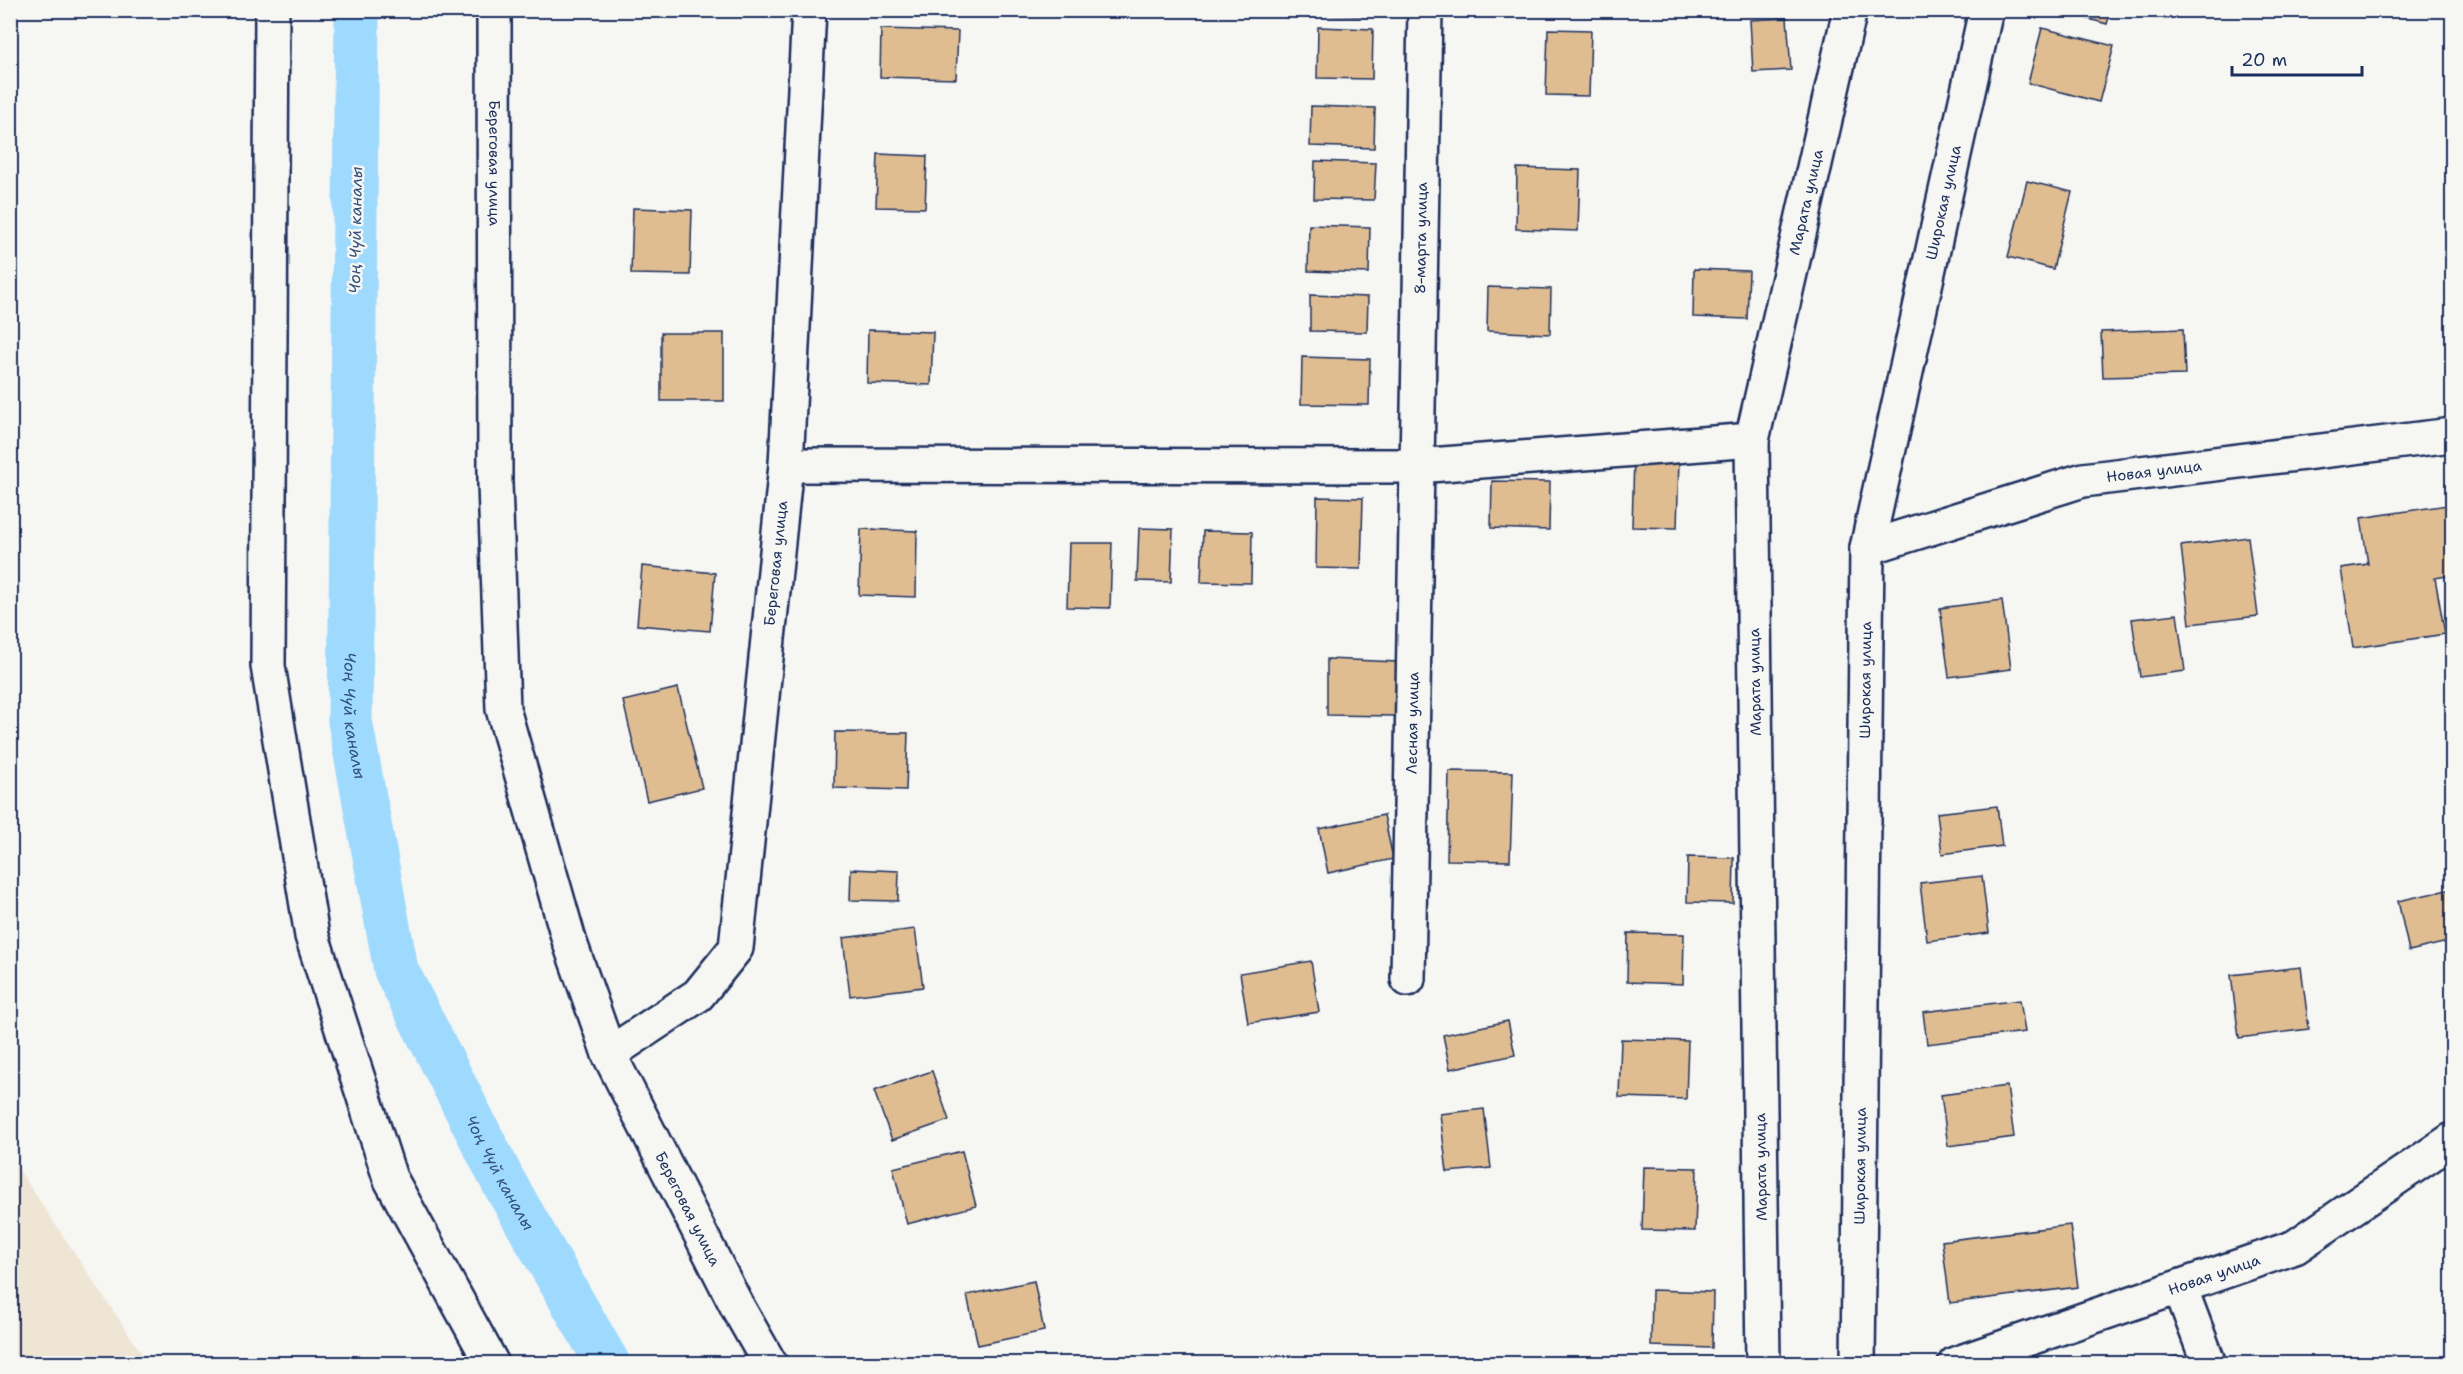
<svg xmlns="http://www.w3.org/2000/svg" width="2463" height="1374" viewBox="0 0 2463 1374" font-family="'Shantell Sans',sans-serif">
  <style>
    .built { fill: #efe5d5 }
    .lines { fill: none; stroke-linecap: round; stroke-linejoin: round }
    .canal { stroke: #9ddafe; stroke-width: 45 }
    .building { fill: #dfbd91; stroke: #1b2f5e; stroke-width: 1.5 }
    .minor-casing { stroke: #1b2f5e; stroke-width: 38 }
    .minor { stroke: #f6f6f2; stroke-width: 33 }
    .labels { text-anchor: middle; stroke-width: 5; stroke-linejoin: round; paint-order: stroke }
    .street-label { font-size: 15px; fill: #1b2f5e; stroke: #f6f6f2 }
    .water-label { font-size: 16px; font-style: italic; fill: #35517e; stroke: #f6f6f2 }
  </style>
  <rect width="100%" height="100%" fill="#f6f6f2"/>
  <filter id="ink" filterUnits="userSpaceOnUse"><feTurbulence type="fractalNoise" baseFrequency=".0167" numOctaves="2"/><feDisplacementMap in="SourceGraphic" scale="12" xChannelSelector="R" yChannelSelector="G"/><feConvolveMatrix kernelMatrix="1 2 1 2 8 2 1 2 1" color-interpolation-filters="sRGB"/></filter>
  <g filter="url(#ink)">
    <path class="built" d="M10 1100 17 1167 148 1363H11Z"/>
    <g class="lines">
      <path class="canal" id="s1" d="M357 10 350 721 396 970 503 1181 608 1364"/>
    </g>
    <path class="building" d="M1315 10H1372V16L1315 15Z
      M2056 10H2111L2107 24Z
      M1787 18 1791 70 1753 72 1750 20Z
      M1318 27 1373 29 1372 79 1317 78Z
      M2042 28 2114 46 2099 102 2028 83Z
      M881 29 958 31 956 79 880 77Z
      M1548 29 1591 30 1589 96 1546 95Z
      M1311 106 1375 108 1374 148 1310 146Z
      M878 154 927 156 925 208 876 207Z
      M1315 161 1376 163 1374 200 1314 199Z
      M1517 168 1580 170 1578 231 1516 229Z
      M2027 181 2072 192 2053 269 2008 257Z
      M633 208 692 210 690 275 631 274Z
      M1309 225 1370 227 1369 273 1308 271Z
      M1694 269 1749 271 1747 319 1693 317Z
      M1488 287 1551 289 1550 334 1487 331Z
      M1310 295 1368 297 1367 332 1310 331Z
      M2183 329 2185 375 2103 377 2101 332Z
      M868 330 933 332 931 385 867 383Z
      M661 333H724V401H661Z
      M1302 357 1370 359 1369 405 1301 404Z
      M1634 458 1679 459 1677 528 1632 527Z
      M1492 481 1550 482 1549 530 1491 528Z
      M1317 497 1363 498 1361 569 1316 568Z
      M2447 505 2452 544V575L2435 578 2445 634 2353 648 2341 568 2368 564 2361 518Z
      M1139 528 1173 529 1171 582 1137 581Z
      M861 529 917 531 916 597 859 595Z
      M1203 531 1252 532 1251 583 1201 582Z
      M2248 537 2258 616 2190 624 2181 546Z
      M1069 543H1112L1110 608 1067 607Z
      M642 566 715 573 710 631 637 625Z
      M2002 600 2011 669 1949 677 1940 608Z
      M2177 614 2185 671 2140 677 2132 619Z
      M1327 659 1398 662 1396 716 1327 715Z
      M678 688 702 788 647 801 623 701Z
      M835 732 908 733 906 790 834 788Z
      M1449 771 1513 772 1510 861 1447 860Z
      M1997 806 2002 846 1942 854 1937 813Z
      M1384 815 1393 859 1328 873 1319 829Z
      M1688 857 1734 858 1733 903 1687 902Z
      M851 869 899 871 898 901 850 900Z
      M1982 876 1989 933 1927 941 1920 883Z
      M2452 889V941L2409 951 2398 901Z
      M915 929 923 987 850 996 843 938Z
      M1628 933 1684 934 1683 984 1627 982Z
      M1311 961 1319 1012 1248 1023 1240 973Z
      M2301 967 2309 1029 2239 1038 2231 975Z
      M2020 1000 2025 1032 1927 1044 1923 1012Z
      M1508 1021 1515 1055 1450 1069 1443 1035Z
      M1621 1039 1688 1041 1686 1099 1619 1097Z
      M932 1071 949 1120 892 1140 874 1091Z
      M2007 1086 2014 1137 1948 1146 1941 1095Z
      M1484 1109 1491 1168 1447 1172 1440 1114Z
      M962 1151 976 1206 907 1224 893 1168Z
      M1644 1167 1697 1168 1695 1231 1642 1230Z
      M2070 1225 2078 1287 1950 1303 1942 1241Z
      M1034 1281 1044 1331 978 1345 967 1295Z
      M1652 1290 1713 1292 1712 1348 1651 1346Z
      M2179 1356 2181 1364H2142Z"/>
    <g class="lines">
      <defs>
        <g id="minor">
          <path d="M272 10 268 666 312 936 390 1178 492 1364"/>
          <path id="s2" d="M494 10 495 484 503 709 569 940 609 1054 737 1306 770 1364"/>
          <path d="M786 465 1417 466 1752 440"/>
          <path id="s3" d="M1867 548 2083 480 2452 435"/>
          <path id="s4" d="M1408 979 1425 10"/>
          <path id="s5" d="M609 1054 698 995 736 948 786 465 809 10"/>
          <path d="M2180 1287 2209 1364"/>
          <path id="s6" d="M1763 1364 1752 440 1850 10"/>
          <path id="s7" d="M1858 1364 1867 548 1986 10"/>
          <path id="s8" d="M1955 1364 2295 1247 2452 1140"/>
        </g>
      </defs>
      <use href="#minor" class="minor-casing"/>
      <use href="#minor" class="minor"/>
    </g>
  </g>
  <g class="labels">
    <g class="street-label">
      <text dy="5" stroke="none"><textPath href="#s2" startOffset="153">Береговая улица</textPath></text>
      <text dy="5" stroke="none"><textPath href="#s6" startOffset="1168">Марата улица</textPath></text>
      <text dy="5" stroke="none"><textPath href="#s7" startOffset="1170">Широкая улица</textPath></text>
      <text dy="5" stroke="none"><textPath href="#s4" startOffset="741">8-марта улица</textPath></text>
      <text dy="5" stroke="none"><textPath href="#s3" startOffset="298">Новая улица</textPath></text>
      <text dy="5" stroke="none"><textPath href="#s5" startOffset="554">Береговая улица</textPath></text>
      <text dy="5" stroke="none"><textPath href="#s7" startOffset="684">Широкая улица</textPath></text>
      <text transform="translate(1755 682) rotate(-91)" y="5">Марата улица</text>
      <text dy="5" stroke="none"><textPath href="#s4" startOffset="256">Лесная улица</textPath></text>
      <text dy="5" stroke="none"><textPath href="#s7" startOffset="198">Широкая улица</textPath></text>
      <text transform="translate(1761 1167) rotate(-91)" y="5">Марата улица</text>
      <text dy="5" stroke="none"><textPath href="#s2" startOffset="1234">Береговая улица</textPath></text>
      <text dy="5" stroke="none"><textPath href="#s8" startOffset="274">Новая улица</textPath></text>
    </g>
    <g class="water-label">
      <text transform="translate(355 230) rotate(-89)" y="6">Чоң Чүй каналы</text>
      <text dy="6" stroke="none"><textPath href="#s1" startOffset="706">Чоң Чүй каналы</textPath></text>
      <text dy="6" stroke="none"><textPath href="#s1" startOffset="1192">Чоң Чүй каналы</textPath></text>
    </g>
  </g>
  <rect width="2463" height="1374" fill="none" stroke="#f6f6f2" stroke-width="36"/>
  <rect x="18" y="18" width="2427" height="1338" fill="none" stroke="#1b2f5e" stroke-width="2" filter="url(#ink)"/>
  <path d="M2232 66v9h130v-9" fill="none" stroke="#1b2f5e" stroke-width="3"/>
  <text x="2241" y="66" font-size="18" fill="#1b2f5e" stroke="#f6f6f2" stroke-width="4.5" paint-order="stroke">20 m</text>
</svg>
